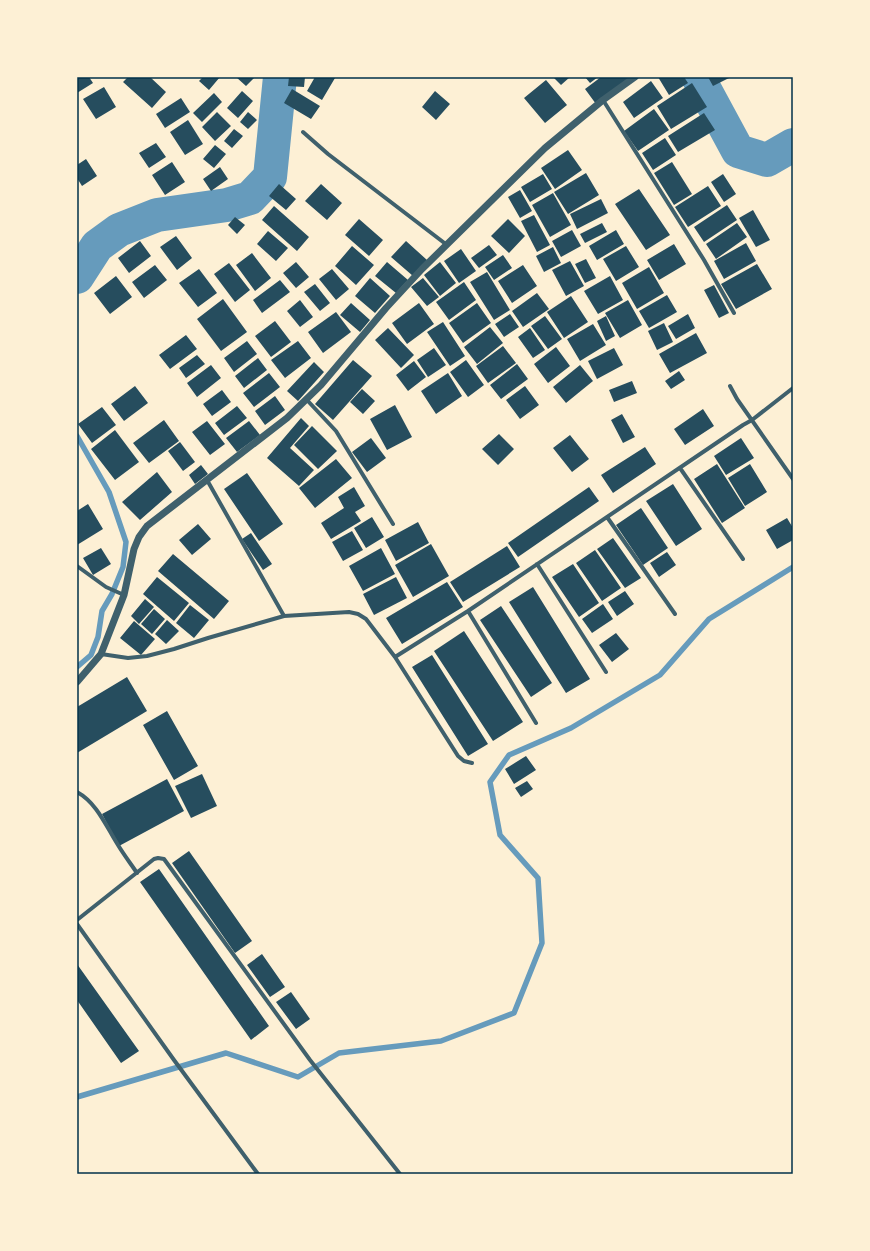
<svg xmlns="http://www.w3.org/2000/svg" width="870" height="1251" viewBox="0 0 870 1251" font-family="'Roboto Serif',serif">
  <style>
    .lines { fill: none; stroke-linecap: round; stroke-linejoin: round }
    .stream { stroke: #669bbc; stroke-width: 5.5 }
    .river { stroke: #669bbc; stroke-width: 34 }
    .building { fill: #264d5e }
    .minor { stroke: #3f606c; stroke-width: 4 }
    .tertiary { stroke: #3f606c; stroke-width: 7 }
    .neatline { fill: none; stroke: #003049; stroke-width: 1.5 }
  </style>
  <rect width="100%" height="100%" fill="#fdf0d5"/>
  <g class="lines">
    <path class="stream" d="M77 436 109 492 126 542 123 567 112 594 102 611 98 637 91 655 77 667
      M77 1097 226 1053 298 1077 339 1053 441 1041 514 1013 542 943 538 878 500 835 490 782 509 755 571 728 660 675 709 619 793 567"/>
    <path class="river" d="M698 77 738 151 767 160 793 145
      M77 277 97 246 119 230 157 215 227 205 250 198 270 177 280 77"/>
  </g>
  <path class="building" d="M77 77H89L93 83 77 93Z
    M128 77H150L166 92 152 108 123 82Z
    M203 77H220L209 90 199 81Z
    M236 77H255L246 86Z
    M289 77H305L304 87 288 86Z
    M315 77H333L335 78 322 100 307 91Z
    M553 77H570L561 85Z
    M585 77H598L590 83Z
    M601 77H632L596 104 585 89Z
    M658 77H684L688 83 669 95Z
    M708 77H731L713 86Z
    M546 80 567 105 545 123 524 98Z
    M651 81 663 98 634 118 623 102Z
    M692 83 707 107 671 129 657 106Z
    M104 87 116 107 96 119 83 99Z
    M292 89 320 106 311 119 284 103Z
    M242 91 253 101 238 118 227 108Z
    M435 91 450 104 436 120 422 107Z
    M214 93 222 102 202 122 193 113Z
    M181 98 190 112 165 128 156 114Z
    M654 109 669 130 638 151 624 131Z
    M217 112 231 126 215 141 202 127Z
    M248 112 257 120 248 129 240 122Z
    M704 113 715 130 678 152 668 136Z
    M188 120 203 144 185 155 170 132Z
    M234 129 243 136 232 148 224 141Z
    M665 138 676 155 653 170 642 153Z
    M156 143 166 157 149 168 139 153Z
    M215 145 226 154 214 168 203 159Z
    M568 150 582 170 555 189 541 168Z
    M86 159 97 176 82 186 77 178V165Z
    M172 162 185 182 165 195 152 175Z
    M672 162 692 194 674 205 654 173Z
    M220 167 228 179 211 191 203 179Z
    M586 173 599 195 568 214 554 192Z
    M543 174 552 189 530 202 521 187Z
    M723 174 736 194 724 202 711 182Z
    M279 184 296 199 286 210 269 196Z
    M321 184 342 203 327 220 305 201Z
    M708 186 721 206 688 227 675 207Z
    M639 189 670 235 646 250 615 204Z
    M520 190 532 211 520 218 508 197Z
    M553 193 571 225 550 237 532 205Z
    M601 199 608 213 577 229 570 214Z
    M727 205 737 220 704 242 694 227Z
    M274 206 309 237 297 251 262 220Z
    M753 210 770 240 756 247 739 218Z
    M534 215 550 245 537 252 521 221Z
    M235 217 245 225 237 234 228 225Z
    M359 219 383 240 369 256 345 235Z
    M508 219 525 236 509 253 491 236Z
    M602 223 607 232 585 243 580 234Z
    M737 223 747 237 716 259 706 244Z
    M572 230 581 246 561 257 552 241Z
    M616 230 624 244 597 260 589 246Z
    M268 231 288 248 276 261 257 244Z
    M176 236 192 258 177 270 160 247Z
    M140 241 151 256 129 273 118 258Z
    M406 241 427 260 413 276 391 257Z
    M746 243 756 261 724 279 714 261Z
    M674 244 686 264 659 280 647 260Z
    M489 245 497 255 479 268 471 258Z
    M352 246 374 265 356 285 335 266Z
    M626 246 639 267 616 281 603 259Z
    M553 247 561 263 544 272 536 256Z
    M461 249 476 271 459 283 444 261Z
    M252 253 271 278 255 291 236 265Z
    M503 255 512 268 494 280 485 267Z
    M586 259 596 278 585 283 575 264Z
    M570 261 584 286 566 296 552 270Z
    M296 262 309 277 296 288 283 273Z
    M387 262 408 280 396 293 375 276Z
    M440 262 456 283 440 296 424 275Z
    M229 263 250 290 235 302 214 274Z
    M757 264 772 289 736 309 721 284Z
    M155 265 167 280 144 298 132 282Z
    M523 265 537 286 512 303 498 281Z
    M649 267 664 293 637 309 622 283Z
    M199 269 217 293 198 307 179 283Z
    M332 269 349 289 336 300 319 279Z
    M487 272 510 310 494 320 470 282Z
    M116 276 132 297 110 314 94 293Z
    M610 276 623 300 598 314 584 291Z
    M370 278 390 296 375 313 355 296Z
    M423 278 439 297 427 306 411 287Z
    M280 280 290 292 262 313 253 300Z
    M464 282 476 300 449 320 436 302Z
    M315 284 330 303 320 311 304 292Z
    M714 285 729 313 719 318 704 290Z
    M537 293 549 309 523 327 512 311Z
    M667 295 677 312 649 328 639 311Z
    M571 296 588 322 564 338 547 312Z
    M223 299 247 332 221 351 197 319Z
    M300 300 313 317 300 327 287 311Z
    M628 300 642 325 620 338 605 313Z
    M351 303 370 320 360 332 340 315Z
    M419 303 434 324 407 344 392 323Z
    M477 303 491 323 463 343 449 323Z
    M336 312 351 332 323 353 308 332Z
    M510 314 519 327 504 337 495 324Z
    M688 314 695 328 676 339 668 326Z
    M545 316 562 339 548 349 531 326Z
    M606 316 615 336 606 341 597 321Z
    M275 321 291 342 271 357 255 336Z
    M443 322 465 356 450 366 427 332Z
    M664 323 673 342 657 350 648 331Z
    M593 324 606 345 580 361 567 339Z
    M490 327 503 343 477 364 464 347Z
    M388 328 414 355 401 368 375 340Z
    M530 328 545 350 533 358 518 337Z
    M696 333 707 353 670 373 659 354Z
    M186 335 197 349 170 369 159 355Z
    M247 341 257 354 234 372 224 358Z
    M298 341 311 358 285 378 271 360Z
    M503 346 516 363 488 383 476 366Z
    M556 347 570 366 548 383 534 364Z
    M434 348 446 365 428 377 417 360Z
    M614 348 623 365 597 379 588 361Z
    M197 355 205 364 186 378 179 368Z
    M258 358 267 370 244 388 235 376Z
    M353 360 372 376 333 420 315 404Z
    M466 360 484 385 468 397 450 372Z
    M414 361 426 377 408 391 396 375Z
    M314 362 324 372 298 401 287 391Z
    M517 364 528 379 501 399 490 385Z
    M211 365 221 378 197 397 187 383Z
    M580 365 593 381 566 403 553 387Z
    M679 371 685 380 671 389 665 381Z
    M269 373 280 387 254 407 243 393Z
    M448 373 462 396 436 414 421 391Z
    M632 381 637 393 614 402 609 390Z
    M135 386 148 403 124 421 111 404Z
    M525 386 539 405 520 419 506 400Z
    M362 389 375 401 363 414 350 402Z
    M222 390 231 402 212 416 203 404Z
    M275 396 285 410 265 425 255 411Z
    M395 405 412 437 387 450 370 419Z
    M237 406 247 418 224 435 215 423Z
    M102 407 116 425 92 443 78 424Z
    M703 409 714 426 685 445 674 429Z
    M622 414 635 437 623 443 611 420Z
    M301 418 309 426 290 448 314 470 299 486 267 458Z
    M164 420 179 441 149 463 133 443Z
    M207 421 225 444 210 455 192 432Z
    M249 421 260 435 237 452 226 438Z
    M312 426 337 451 318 469 294 445Z
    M115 430 139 462 115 480 91 449Z
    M499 434 514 449 498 465 482 449Z
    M570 435 589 459 572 472 553 448Z
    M371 438 386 458 367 472 352 452Z
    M741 438 754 458 726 475 714 456Z
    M180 442 195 462 183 471 168 451Z
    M645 447 656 464 613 493 601 475Z
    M336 459 352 478 315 508 299 488Z
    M717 464 745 508 722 523 694 479Z
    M750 464 767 492 745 506 728 478Z
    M201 465 208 474 195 484 189 475Z
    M157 472 172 492 140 520 122 502Z
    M247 473 283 524 259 541 224 489Z
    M673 484 702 529 676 546 646 501Z
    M354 487 365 506 355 512 361 521 331 539 321 523 344 508 338 497Z
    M589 487 599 501 518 557 508 543Z
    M88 504 103 529 77 545V511Z
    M641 508 668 548 643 565 616 525Z
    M372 517 384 537 366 548 354 528Z
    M787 518 793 528V540L777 549 766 530Z
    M418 522 429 543 396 561 385 540Z
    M198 524 211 539 192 555 179 540Z
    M352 531 363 550 343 561 332 542Z
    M251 533 272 564 263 570 242 539Z
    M613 538 641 578 625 588 597 549Z
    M431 544 449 576 413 597 395 565Z
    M507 546 520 567 463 602 450 582Z
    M101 548 111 564 93 575 83 558Z
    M381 548 395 574 363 591 349 566Z
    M595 550 621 588 602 601 576 563Z
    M667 552 676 565 659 577 650 563Z
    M173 554 229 601 214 619 158 571Z
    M573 564 599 603 579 617 552 577Z
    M157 577 189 603 174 621 143 594Z
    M396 577 407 598 374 615 363 594Z
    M447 582 463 607 402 644 386 618Z
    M533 587 590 679 566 693 509 602Z
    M625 591 634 604 617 616 608 602Z
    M145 599 154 607 139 624 131 616Z
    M603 604 613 619 592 633 582 619Z
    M190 605 209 620 194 638 176 623Z
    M501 606 552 683 531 697 480 620Z
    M154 609 165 619 152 634 141 624Z
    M167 620 179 631 166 644 155 634Z
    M134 621 155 639 141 655 120 638Z
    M464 631 523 722 493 741 434 651Z
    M616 633 629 649 612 662 599 645Z
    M432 655 488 744 468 756 412 667Z
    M127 677 147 711 77 753V707Z
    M167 711 198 766 174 780 143 725Z
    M526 756 536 770 514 784 505 769Z
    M202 774 217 806 191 818 175 786Z
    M167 779 184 811 119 846 102 814Z
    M527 781 533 789 521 797 515 788Z
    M189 851 252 941 235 953 172 863Z
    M159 869 269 1026 251 1040 140 882Z
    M262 954 285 987 270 997 247 965Z
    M77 964 139 1051 121 1063 77 1000Z
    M291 992 310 1019 296 1029 276 1002Z"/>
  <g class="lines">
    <path class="minor" d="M603 100 704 260 734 313
      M303 132 328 154 447 245
      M730 386 737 399 793 479
      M306 399 336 431 393 524
      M680 468 743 559
      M207 480 284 616 349 612 358 614 366 619 395 657 458 756 464 761 472 763
      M607 517 675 614
      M537 564 606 672
      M77 566 106 587 124 595
      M468 611 536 723
      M101 654 128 658 147 656 174 649 208 638 284 616
      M395 657 468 611 743 425 752 420 793 388
      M77 792C97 803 106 826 118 845 124 855 131 864 137 873
      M77 920 154 859 158 858 164 859 310 1060 400 1174
      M77 924 174 1060 258 1174"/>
    <path class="tertiary" d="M77 682 101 654 124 595 134 549 139 537 147 526 287 418 321 385 386 308 422 269 545 148 603 100 635 77"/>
  </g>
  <rect width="870" height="1251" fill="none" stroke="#fdf0d5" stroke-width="156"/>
  <rect x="78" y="78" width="714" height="1095" class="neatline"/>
</svg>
